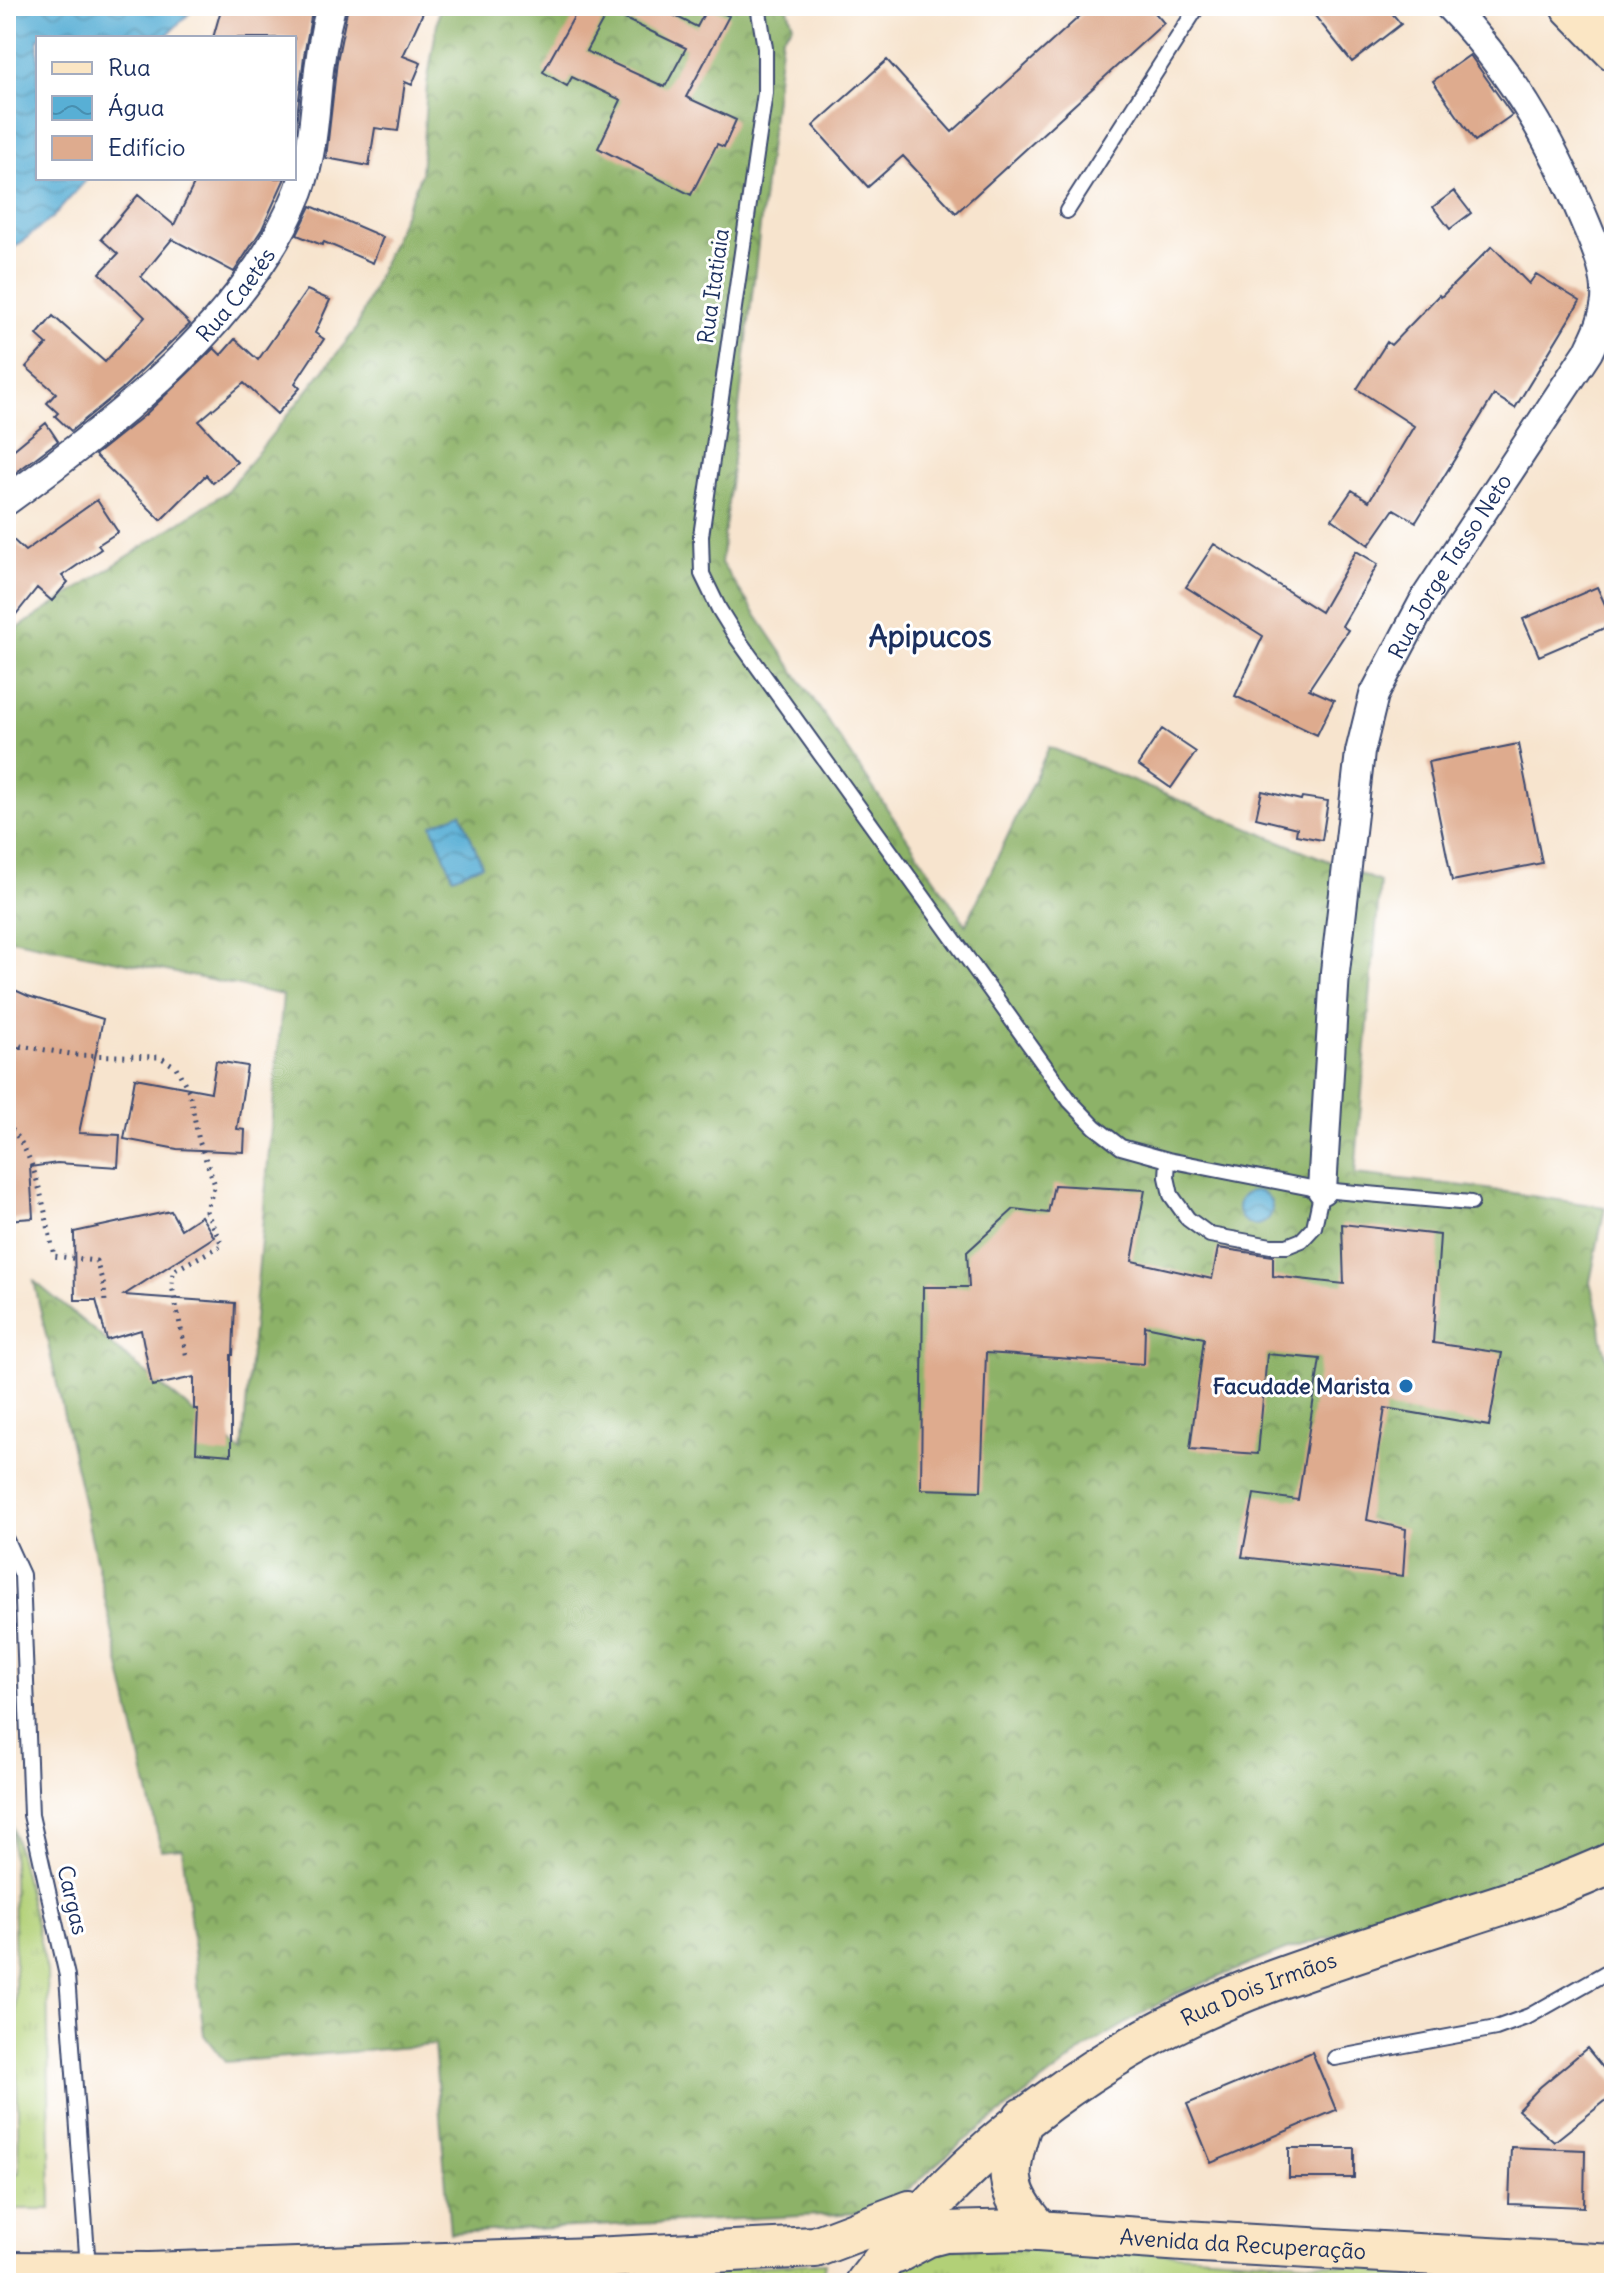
<svg xmlns="http://www.w3.org/2000/svg" width="1620" height="2289" viewBox="0 0 1620 2289" font-family="Delius,sans-serif">
  <style>
    .grass { fill: url(#grass-tufts); stroke: #66806a; stroke-width: 2 }
    .forest { fill: url(#forest-crowns); stroke: #547063; stroke-width: 2 }
    .water { fill: url(#water-waves); stroke: #3a6f9a; stroke-width: 2 }
    .building { fill: #deab8e; fill-rule: evenodd }
    .lines { fill: none; stroke-linecap: round; stroke-linejoin: round }
    .service-casing { stroke: #3c4a6f; stroke-width: 18 }
    .minor-casing { stroke: #3c4a6f; stroke-width: 32 }
    .secondary-casing { stroke: #3c4a6f; stroke-width: 44 }
    .path { stroke: #3c4a6f; stroke-width: 5; stroke-dasharray: 2 6; stroke-linecap: butt }
    .service { stroke: #fff; stroke-width: 14 }
    .minor { stroke: #fff; stroke-width: 28 }
    .secondary { stroke: #fbe6c4; stroke-width: 40 }
    .poi-dot { fill: #1f6fb2; stroke: #fff; stroke-width: 3 }
    .labels { text-anchor: middle; stroke-width: 6; stroke-linejoin: round; paint-order: stroke }
    .street-label { font-size: 22px; fill: #1b2f5e; stroke: #fff }
    .poi-label { font-size: 22px; font-weight: bold; fill: #1b2f5e; stroke: #fff; text-anchor: end }
    .district-label { font-size: 30px; font-weight: bold; fill: #1b2f5e; stroke: #fff }
  </style>
  <defs>
    <pattern id="grass-tufts" width="24" height="20" patternUnits="userSpaceOnUse" patternTransform="scale(2)"><rect width="24" height="20" fill="#b2d077"/><path d="M3 7l-1-3M5 7V3M7 7l1-3M15 17l-1-3M17 17v-4M19 17l1-3" fill="none" stroke="#98b369"/></pattern>
    <pattern id="forest-crowns" width="20" height="18" patternUnits="userSpaceOnUse" patternTransform="scale(2)"><rect width="20" height="18" fill="#8db268"/><path d="M2 6a3 3 0 1 1 6 0M12 15a3 3 0 1 1 6 0" fill="none" stroke="#729159"/></pattern>
    <pattern id="water-waves" width="16" height="10" patternUnits="userSpaceOnUse" patternTransform="scale(2)"><rect width="16" height="10" fill="#58afd5"/><path d="M0 5q4-4 8 0t8 0" fill="none" stroke="#488fb0"/></pattern>
  </defs>
  <rect width="100%" height="100%" fill="#fff"/>
  <filter id="ink" filterUnits="userSpaceOnUse"><feTurbulence type="fractalNoise" baseFrequency=".0125" numOctaves="2"/><feDisplacementMap in="SourceGraphic" scale="16" xChannelSelector="R" yChannelSelector="G"/><feConvolveMatrix kernelMatrix="1 2 1 2 8 2 1 2 1" color-interpolation-filters="sRGB"/></filter>
  <filter id="wash" filterUnits="userSpaceOnUse"><feTurbulence type="fractalNoise" baseFrequency=".006" numOctaves="4" result="noise"/><feDisplacementMap in="SourceGraphic" scale="32" xChannelSelector="R" yChannelSelector="G"/><feGaussianBlur stdDeviation="1.8" result="paint"/><feColorMatrix in="noise" values="0 0 0 0 0 0 0 0 0 0 0 0 0 0 0 0 0 1.4 0 .05"/><feComposite in="paint" operator="in"/></filter>
  <g filter="url(#wash)">
    <rect width="100%" height="100%" fill="#f7e4ce"/>
    <path class="grass" d="M12 1825 47 1971 51 2209H6V2174L19 2173Z
      M1000 2242 1614 2283H876L892 2257Z
      M825 2263 821 2283H419Z"/>
    <path class="forest" d="M440 6H787L793 25 782 37 721 563 966 925 1049 747 1380 882 1355 1174 1473 1187 1605 1207 1590 1282 1599 1317 1601 1336 1614 1387V1835L1572 1857 1459 1901 1285 1950 1172 1996 1092 2044 964 2141 882 2212 450 2233 434 2045 225 2062 204 2035 182 1848 161 1850 34 1281 242 1452 283 995 6 938V636L226 492 355 331 421 174 427 84Z"/>
    <path class="water" d="M6 6H197L164 38H38V178H88L52 218 10 251 6 260Z
      M461 813 482 865 453 877 432 825Z
      M1238 1208a17 17 0 1 1 34 0a17 17 0 1 1-34 0Z"/>
    <g id="blocks">
      <path class="building" d="M222 6H313L304 56 294 142V38H213Z
        M348 6H426L403 56 421 63 412 85 405 82 398 131 375 128 369 166 326 158 337 61Z
        M580 6H655L697 27 708 6 729 16 686 97 736 120 724 147 717 144 691 195 598 148 621 100 572 77 567 86 543 72ZM608 11 686 48 665 87 586 51Z
        M1091 6H1149L1164 23 956 213 903 156 868 187 813 126 887 60 952 132Z
        M1307 6H1386L1401 24 1352 62Z
        M1470 55 1512 115 1475 141 1433 81Z
        M197 178H285L262 229 234 272 172 239 141 277 190 324 122 389 71 431 55 416 58 413 47 403 56 393 26 367 47 344 37 335 53 316 105 362 145 317 100 273 118 254 101 239 138 195 174 225Z
        M1454 191 1471 213 1450 229 1433 207Z
        M311 206 383 237 373 263 324 242 322 245 297 235Z
        M1492 246 1529 284 1536 274 1580 301 1515 408 1494 395 1416 522 1394 509 1369 545 1332 519 1352 490 1369 501 1414 426 1357 389 1387 342 1391 345 1439 295 1441 297Z
        M307 290 330 300 315 333 324 339 295 383 300 388 277 414 244 383 199 421 237 462 213 483 206 475 161 520 95 455 145 415 214 348 221 355 235 339 258 360Z
        M46 423 58 441 6 480V456Z
        M97 500 118 532 98 545 101 549 62 576 68 582 52 601 37 588 6 627V533L25 551Z
        M1214 544 1321 612 1356 551 1378 564 1342 626 1348 630 1309 689 1334 700 1317 735 1235 696 1263 636 1186 587Z
        M1597 587 1614 624 1539 656 1523 619Z
        M1162 729 1196 752 1171 788 1138 765Z
        M1518 744 1542 863 1452 881 1428 762Z
        M1262 791 1301 800 1302 797 1328 801 1322 840 1296 835 1297 828 1256 818Z
        M6 986 28 996 103 1019 79 1133 120 1135 118 1167 57 1163 30 1167 33 1218 6 1220Z
        M216 1061 247 1066 237 1129 245 1130 244 1152 177 1149 124 1139 135 1078 211 1092Z
        M1054 1185 1145 1190 1132 1261 1212 1279 1218 1248 1273 1256V1276L1344 1284 1342 1224 1440 1235 1433 1343 1502 1353 1489 1426 1385 1408 1367 1520 1406 1529 1403 1576 1242 1557 1254 1494 1298 1500 1320 1359 1267 1354 1258 1454 1190 1449 1204 1338 1145 1326 1144 1364 986 1353 981 1491 921 1489 923 1287H969L967 1252 1014 1209 1048 1213Z
        M171 1211 181 1229 201 1216 214 1237 124 1295 235 1303 233 1355H231V1455L196 1452 198 1409H194V1377L152 1386 141 1330 107 1340 96 1300H75L74 1232Z
        M1587 2048 1614 2081V2094L1554 2142 1518 2110 1540 2087Z
        M1312 2052 1336 2110 1211 2163 1187 2104Z
        M1511 2147 1585 2150 1584 2207 1509 2204Z
        M1289 2148H1354V2178H1289Z"/>
    </g>
  </g>
  <g filter="url(#ink)">
    <use href="#blocks" fill-opacity="0" stroke="#3c4a6f" stroke-width="2"/>
    <g class="lines">
      <defs>
        <path id="service" d="M758 6 765 48V93L701 536 702 574 719 609 737 638 1070 1101 1095 1127 1121 1147 1168 1160 1322 1190
          M1067 211 1198 6
          M1168 1160 1167 1177 1171 1195 1188 1219 1210 1235 1271 1246H1287L1302 1240 1314 1227 1322 1190 1471 1203
          M6 1540 22 1575 31 1815 67 1976 88 2268
          M1335 2058 1496 2028 1529 2016 1614 1968"/>
        <g id="minor">
          <path id="s1" d="M6 501C115 423 249 318 299 191 311 159 314 124 317 90 319 62 324 33 331 6"/>
          <path id="s2" d="M1322 1190 1335 972 1360 752 1374 695 1426 597 1588 352C1596 335 1604 320 1606 301 1608 274 1596 248 1586 224 1554 145 1509 67 1449 6"/>
        </g>
        <g id="secondary">
          <path d="M1571 6 1614 50"/>
          <path d="M1023 2118C1007 2170 1001 2188 1040 2231"/>
          <path id="s3" d="M896 2253 926 2237 945 2232 1023 2230 1184 2241 1614 2265"/>
          <path d="M6 2272 149 2273 592 2258 815 2247 910 2211"/>
          <path id="s4" d="M866 2283C969 2144 1112 2039 1275 1980 1336 1958 1398 1938 1460 1918 1513 1901 1563 1886 1614 1862"/>
        </g>
      </defs>
      <use href="#service" class="service-casing"/>
      <use href="#minor" class="minor-casing"/>
      <use href="#secondary" class="secondary-casing"/>
      <path class="path" d="M6 1038 21 1046 77 1055 160 1057 176 1067 189 1091 199 1141 215 1185 206 1211 222 1245 173 1271 172 1286 187 1358
        M6 1069 21 1046
        M6 1124C36 1149 46 1218 54 1256L96 1261 104 1286 105 1303"/>
      <use href="#service" class="service"/>
      <use href="#minor" class="minor"/>
      <use href="#secondary" class="secondary"/>
    </g>
  </g>
  <circle class="poi-dot" cx="1406" cy="1386" r="8"/>
  <g class="labels">
    <g class="street-label">
      <text transform="translate(713 286) rotate(-82)" y="8">Rua Itatiaia</text>
      <text dy="8" stroke="none"><textPath href="#s1" startOffset="310">Rua Caetés</textPath></text>
      <text dy="8" stroke="none"><textPath href="#s2" startOffset="648">Rua Jorge Tasso Neto</textPath></text>
      <text transform="translate(73 1900) rotate(77)" y="8">Cargas</text>
      <text dy="8" stroke="none"><textPath href="#s4" startOffset="498">Rua Dois Irmãos</textPath></text>
      <text dy="8" stroke="none"><textPath href="#s3" startOffset="352">Avenida da Recuperação</textPath></text>
    </g>
    <g class="poi-label">
      <text x="1390" y="1394">Facudade Marista</text>
    </g>
    <g class="district-label">
      <text x="930" y="647">Apipucos</text>
    </g>
  </g>
  <rect width="1620" height="2289" fill="none" stroke="#fff" stroke-width="32"/>
  <rect x="36" y="36" width="260" height="144" fill="#ffffff" stroke="#a4acbf" stroke-width="2"/>
  <rect x="52" y="62" width="40" height="12" fill="#fbe6c4" stroke="#a4acbf" stroke-width="2"/>
  <text x="108" y="76" font-size="24" fill="#1b2f5e">Rua</text>
  <rect x="52" y="96" width="40" height="24" fill="url(#water-waves)" stroke="#a4acbf" stroke-width="2"/>
  <text x="108" y="116" font-size="24" fill="#1b2f5e">Água</text>
  <rect x="52" y="136" width="40" height="24" fill="#deab8e" stroke="#a4acbf" stroke-width="2"/>
  <text x="108" y="156" font-size="24" fill="#1b2f5e">Edifício</text>
</svg>
